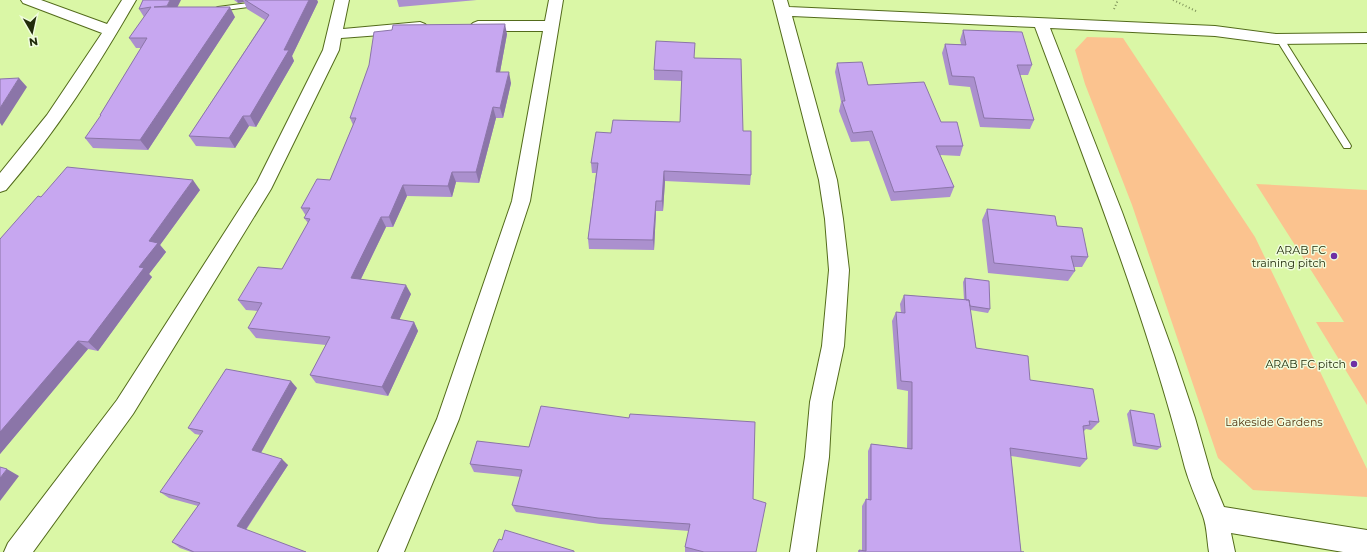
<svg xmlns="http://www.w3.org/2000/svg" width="1367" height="552" viewBox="0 0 1367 552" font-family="Montserrat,sans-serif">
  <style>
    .green { fill: #fbc38f }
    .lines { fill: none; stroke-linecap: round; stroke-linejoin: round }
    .service-casing { stroke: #536b1b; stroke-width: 2 }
    .minor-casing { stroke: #536b1b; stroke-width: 2 }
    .path { stroke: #7d9158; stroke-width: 2; stroke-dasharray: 1 2.5; stroke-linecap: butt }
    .service { fill: #fff; fill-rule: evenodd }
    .minor { fill: #fff; fill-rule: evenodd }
    .wall { fill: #ab90ce }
    .shaded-wall { fill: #8b75a8 }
    .building { fill: #c7a7f0; stroke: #8b75a8 }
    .poi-dot { fill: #6e30a5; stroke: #f0fddd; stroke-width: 1.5 }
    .labels { text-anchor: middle; stroke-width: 3; stroke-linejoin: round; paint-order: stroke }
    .poi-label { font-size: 11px; fill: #212c0b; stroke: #f0fddd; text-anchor: end }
    .park-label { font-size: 11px; fill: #51310e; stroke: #f0fddd }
  </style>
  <rect width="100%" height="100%" fill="#daf7a6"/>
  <path class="green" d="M1087 37 1123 38 1255 237 1367 469V497L1253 490 1218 458 1132 205 1085 84 1075 50Z
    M1256 184 1367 190V405L1316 322H1344Z"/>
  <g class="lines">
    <defs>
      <path id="service" d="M270 0H291L287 2 218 11 214 9 218 7Z
        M1277 37H1283L1284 39 1350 144 1351 146 1350 148H1344L1276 39Z"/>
      <path id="minor" d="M21 0H41L107 24 122 0H136C98 66 57 131 6 190L0 192V173L47 115 102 33 23 3Z
        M335 0H349L343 29 420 22 425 24 428 27 425 30 420 32 341 38 339 50 271 189 133 414 33 552H4L8 543 117 400 257 182 323 50Z
        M549 0H563L530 201 459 419 404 552H378L437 419 512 201 543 31H478L473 29 470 26 473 23 478 21H545Z
        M773 0H787L789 7 1215 26 1276 34 1367 33V43L1276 44 1215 36 1050 28 1122 212 1174 355 1195 418 1212 478 1224 507 1367 530V552H1343L1231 533 1235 552H1209C1207 540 1207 527 1203 516 1197 500 1190 485 1185 468 1147 318 1089 172 1035 27L792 16 837 180 843 219 849 270 844 346 832 402 829 457 816 552H790L805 457 810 402 822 346 829 270 825 219 819 180Z"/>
    </defs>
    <use href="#service" class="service-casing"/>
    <use href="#minor" class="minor-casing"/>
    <path class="path" d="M1173 0 1196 11
      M1114 9 1118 0"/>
    <use href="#service" class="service"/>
    <use href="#minor" class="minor"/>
  </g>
  <path class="wall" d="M143 0 177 7 235 17 148 150 93 148 85 138 101 116 100 115 141 48H136L129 38 144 17 139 9Z
    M234 0H317L318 2 292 56 294 61 256 127 249 126 235 148 196 146 189 136 265 20 247 9 244 2 238 3Z
    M397 0H477L399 7Z
    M963 30 1032 65 1028 75H1020L1034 120 1030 129 980 127 970 87 949 85 942 53 945 44H961L960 40Z
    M507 34 500 72 511 83 503 118H496L479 183 456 182 452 197 407 196 393 227H386L361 279 411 294 399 320 414 322 418 331 388 396 316 383 310 375 326 345 256 338 248 328 258 311 246 310 238 300 282 269 308 223 304 218 306 216 301 208 330 180 353 125 350 118Z
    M695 58 743 131 751 175 750 185 665 181 663 211H656L654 250 589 249 588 239 596 173H592L591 163 611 133 680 122 682 81 654 80V70Z
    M837 63 868 85 941 122 963 146 960 156 940 155 954 187 950 197 891 201 869 141 851 142 839 111 841 102 835 72Z
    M200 190 160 245 166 252 149 274 152 277 98 351 88 349 0 454V239L41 197Z
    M987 209 1057 226 1088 257 1082 267H1074L1075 271 1068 281 988 273 982 220Z
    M965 278 990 309 988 313 970 310 976 348 1030 380 1099 422 1091 430 1086 429 1083 432 1087 459 1080 467 1011 456 1021 552H1024H858L859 550 862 551V506L866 499H868V451L871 444 907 448 908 391 897 389 892 321 896 312 901 313 900 304 904 295 964 300 963 282Z
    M297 388 261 453 288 465 246 530 306 552H191L180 548 172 542 198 506 169 498 160 492 200 435 195 434 188 428Z
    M1130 410 1161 447 1157 450 1133 446 1127 414Z
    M477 441 753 499 756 552H685V547L689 531 600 524 516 512 512 505 521 477 474 472 470 464Z"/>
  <path class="shaded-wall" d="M170 0H181L173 16 167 6Z
    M237 0H243L244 2 238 3Z
    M309 0H317L318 2 292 56 294 61 256 127 250 116Z
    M230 7 235 17 148 150 140 140Z
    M505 24 507 34 498 83 496 72Z
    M509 72 511 83 503 118 500 108Z
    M19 78 27 87 2 126 0 123V108Z
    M493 107 496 118 479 183 476 172Z
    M243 116 249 126 235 148 229 138Z
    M664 171 665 181 663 211 662 201Z
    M452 172 456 182 452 197 448 186Z
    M193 180 200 190 160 245 166 252 149 274 152 277 98 351 88 342 139 267 149 241Z
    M403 185 407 196 393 227 389 217Z
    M656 201V211L654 250 653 240Z
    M381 217 386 227 357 287 351 278Z
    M406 285 411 294 396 327 391 318Z
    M414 322 418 331 388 396 382 387Z
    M78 341 88 349 0 454V432Z
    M291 381 297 388 259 456 252 450Z
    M282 459 288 465 244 532 237 526Z
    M7 469 19 476 0 501V478Z"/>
  <path class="building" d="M143 0H170L167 6 154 7H230L140 140 85 138 101 115H100L147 38H129L151 7 139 9Z
    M245 0H309L284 50H289L250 116H243L229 138 189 136 269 15Z
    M505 24 496 72H509L500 108 493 107 476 172H452L448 186 403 185 389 217H381L351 278 406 285 391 318 414 322 382 387 310 375 330 337 248 328 262 303 238 300 258 267 282 269 310 219 304 218 310 208H301L317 179 330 180 356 118H350L369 65 374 32 392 30 393 25Z
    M963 30 1022 32 1032 65H1017L1034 120 984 118 974 77 952 76 945 44 966 45Z
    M656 41 695 43 694 58 741 59 743 131H751V175L664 171 662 201H656L653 240 588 239 598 163H591L596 132 611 133 613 120 680 122 682 71 654 70Z
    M862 62 868 85 924 82 941 122H957L963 146H936L954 187 894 192 872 131 853 133 842 101H845L837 63Z
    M19 78 0 108V79Z
    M67 167 193 180 149 241 158 243 139 267 144 268 88 342 78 341 0 432V239L38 196 41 197Z
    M987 209 1055 216 1057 226 1082 228 1088 257 1071 256 1075 271 994 263Z
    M965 278 989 281 990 309 970 306 969 300H966Z
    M904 295 969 300 976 348 1028 356 1030 380 1093 389 1099 422 1089 421 1090 425 1083 426 1087 459 1010 448 1021 552H1024H859V550L866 551V499L871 500V444L912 449V382L901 381 896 312 905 313Z
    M226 369 291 381 252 450 282 459 237 526 306 552H194L172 542 200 503 160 492 203 431 188 428Z
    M541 406 629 418 630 414 755 422 753 499 766 503 756 552H704L685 547 690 524 598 518 512 505 522 470 470 464 477 441 529 447Z
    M1130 410 1154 414 1161 447 1136 443Z
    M0 467 7 469 0 478Z
    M505 530 574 551V552H493L499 539 502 540Z"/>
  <g class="poi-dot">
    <circle cx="1334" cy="256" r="4"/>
    <circle cx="1354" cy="364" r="4"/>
  </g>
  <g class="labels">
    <g class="poi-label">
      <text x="1326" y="254">ARAB FC<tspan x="1326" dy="13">training pitch</tspan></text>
      <text x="1346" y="368">ARAB FC pitch</text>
    </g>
    <g class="park-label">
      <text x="1274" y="426">Lakeside Gardens</text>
    </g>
  </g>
  <g transform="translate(32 32) rotate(171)" stroke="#f0fddd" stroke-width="3" paint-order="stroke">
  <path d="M0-3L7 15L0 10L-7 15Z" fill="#212c0b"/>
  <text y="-6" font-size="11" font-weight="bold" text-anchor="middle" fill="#212c0b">N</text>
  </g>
</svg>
